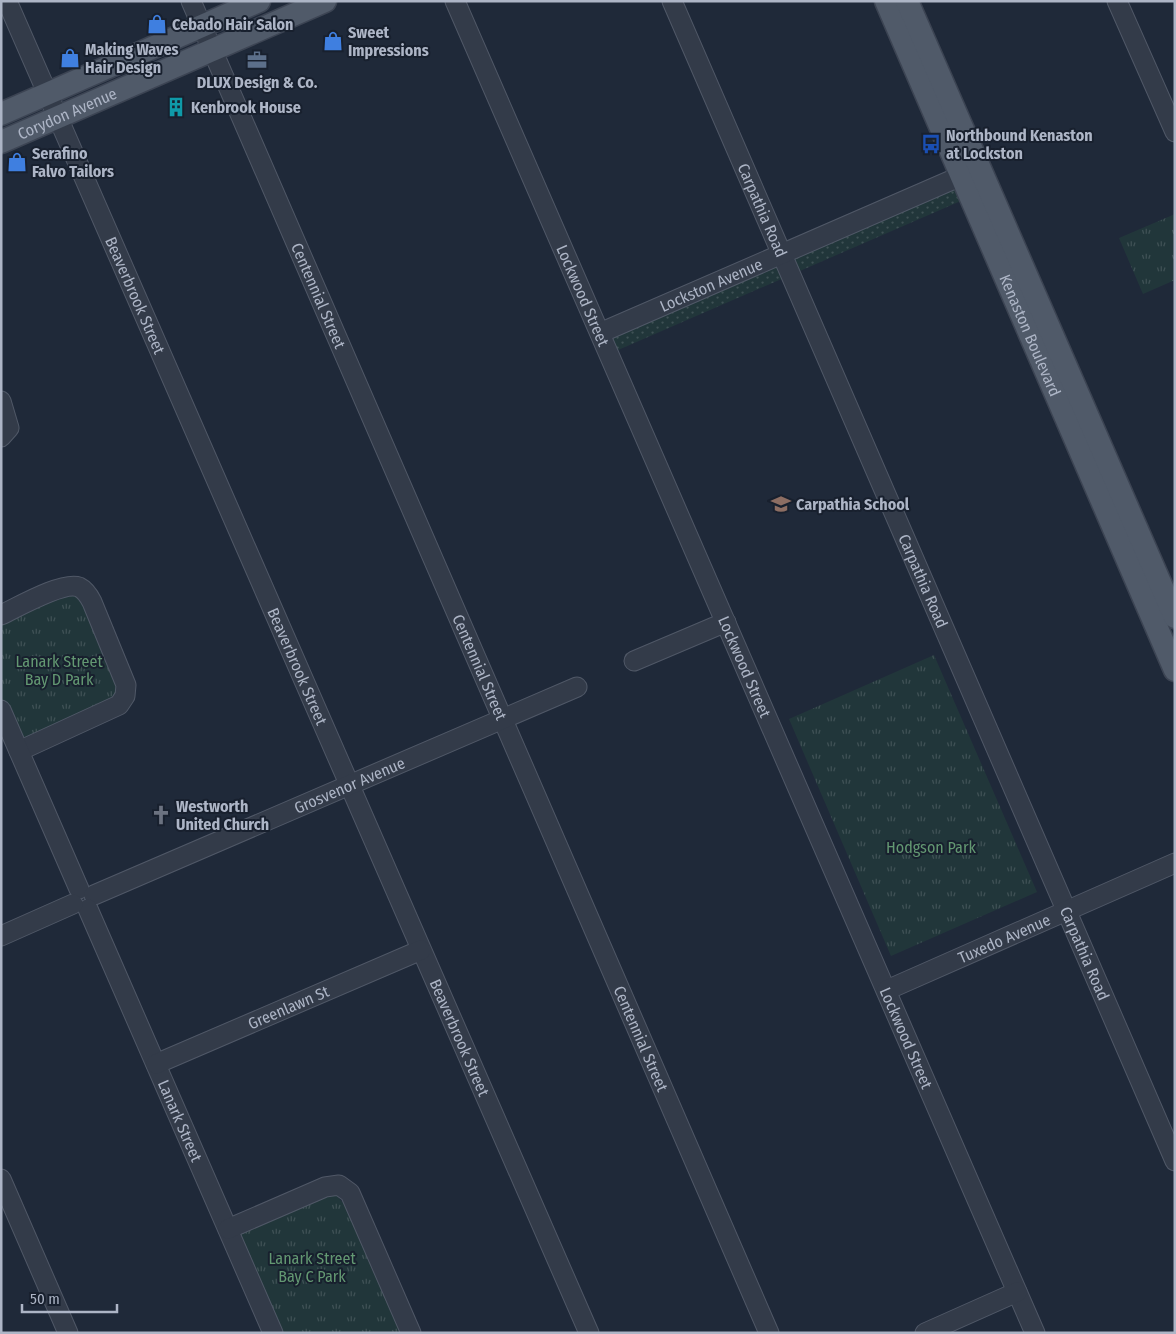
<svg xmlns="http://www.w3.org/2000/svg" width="1176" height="1334" viewBox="0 0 1176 1334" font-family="'Fira Sans Condensed',sans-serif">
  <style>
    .grass { fill: url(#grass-dots) }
    .park { fill: url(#park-tufts) }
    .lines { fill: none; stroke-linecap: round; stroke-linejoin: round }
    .minor-casing { stroke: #505867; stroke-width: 21 }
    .major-casing { stroke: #3c4453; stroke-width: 25 }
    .minor { stroke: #333b49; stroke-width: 19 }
    .major { stroke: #505a69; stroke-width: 22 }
    .labels { text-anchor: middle; stroke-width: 4; stroke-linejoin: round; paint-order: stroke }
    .poi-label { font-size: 16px; font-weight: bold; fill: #adb5c6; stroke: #18202e; text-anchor: start }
    .street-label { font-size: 16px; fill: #adb5c6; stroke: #18202e }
    .park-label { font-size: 16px; fill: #639872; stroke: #18202e }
  </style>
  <defs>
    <pattern id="grass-dots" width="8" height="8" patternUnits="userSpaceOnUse" patternTransform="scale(1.25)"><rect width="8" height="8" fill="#21363a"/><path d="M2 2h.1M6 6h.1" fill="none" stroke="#3f5155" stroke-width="1.8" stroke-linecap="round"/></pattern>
    <pattern id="park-tufts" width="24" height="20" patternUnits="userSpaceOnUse" patternTransform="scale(1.25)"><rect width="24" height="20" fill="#21363a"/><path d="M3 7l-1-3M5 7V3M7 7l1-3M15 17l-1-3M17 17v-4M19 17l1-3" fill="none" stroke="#3f5155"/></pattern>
  </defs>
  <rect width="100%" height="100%" fill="#1f2939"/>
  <path class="grass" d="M961 176 970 197 609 354 600 333Z"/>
  <path class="park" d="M1175 214V280L1143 294 1119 238Z
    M79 587 125 696 19 751 1 710V615Z
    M934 655 1037 892 891 956 789 719Z
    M328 1195 337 1196 345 1205 401 1333H280L236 1234Z"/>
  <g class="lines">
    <defs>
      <g id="minor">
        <path id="s1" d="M7 1 589 1333"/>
        <path id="s2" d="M191 1 769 1333"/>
        <path id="s3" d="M455 1 1035 1333"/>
        <path id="s4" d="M672 1 1175 1161"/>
        <path d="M1117 1 1175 132"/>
        <path id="s5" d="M600 333 961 176"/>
        <path d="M1 401 9 428 1 437"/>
        <path d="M1 615C18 607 63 581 79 587 85 590 89 596 92 602L126 685 125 696 119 705 19 751"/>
        <path d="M634 661 726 622"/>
        <path d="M1 710 79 889"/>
        <path id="s6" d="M94 895 577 687"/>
        <path id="s7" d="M88 909 273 1333"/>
        <path d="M1 936 73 904"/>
        <path id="s8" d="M887 990 1175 863"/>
        <path id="s9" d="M156 1064 421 950"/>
        <path d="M1 1179 68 1333"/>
        <path d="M228 1229 325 1187 339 1185 350 1193 411 1333"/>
        <path d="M925 1333 1017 1292"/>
      </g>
      <g id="major">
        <path id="s10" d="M886 1 1175 670"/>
        <path d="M907 1 1175 617"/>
        <path d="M1 114 259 1"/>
        <path id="s11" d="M1 142 325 1"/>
      </g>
    </defs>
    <use href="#minor" class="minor-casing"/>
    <use href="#major" class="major-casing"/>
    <use href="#minor" class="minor"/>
    <use href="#major" class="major"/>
  </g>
  <defs>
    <symbol id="shop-bare" viewBox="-9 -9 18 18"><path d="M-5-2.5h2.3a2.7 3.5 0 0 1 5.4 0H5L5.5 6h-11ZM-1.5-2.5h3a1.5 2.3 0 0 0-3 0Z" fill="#3f7fe0" stroke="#18202e" stroke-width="2.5" paint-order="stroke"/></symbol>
    <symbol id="office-bare" viewBox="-9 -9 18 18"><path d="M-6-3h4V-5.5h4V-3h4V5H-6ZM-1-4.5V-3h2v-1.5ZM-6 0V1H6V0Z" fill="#5c6f8a" stroke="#18202e" stroke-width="2.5" paint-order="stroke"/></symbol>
    <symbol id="building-bare" viewBox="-9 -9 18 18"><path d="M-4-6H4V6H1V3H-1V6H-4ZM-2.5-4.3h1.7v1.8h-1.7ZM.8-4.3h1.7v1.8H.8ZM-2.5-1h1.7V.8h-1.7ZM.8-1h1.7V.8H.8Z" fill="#0f9aa8" stroke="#18202e" stroke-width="2.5" paint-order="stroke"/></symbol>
    <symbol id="bus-bare" viewBox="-9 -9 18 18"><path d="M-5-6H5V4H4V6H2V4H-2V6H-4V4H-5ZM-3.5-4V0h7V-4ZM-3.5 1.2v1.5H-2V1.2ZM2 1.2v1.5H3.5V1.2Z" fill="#1a4fb4" stroke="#18202e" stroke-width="2.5" paint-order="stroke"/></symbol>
    <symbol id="school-bare" viewBox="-9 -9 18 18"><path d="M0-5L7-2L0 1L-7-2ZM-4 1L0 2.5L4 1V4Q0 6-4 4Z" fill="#8d6e63" stroke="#18202e" stroke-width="2.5" paint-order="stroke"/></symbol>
    <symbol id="church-bare" viewBox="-9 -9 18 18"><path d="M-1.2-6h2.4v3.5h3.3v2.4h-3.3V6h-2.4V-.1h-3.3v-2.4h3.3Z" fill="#6b7280" stroke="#18202e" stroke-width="2.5" paint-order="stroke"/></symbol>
  </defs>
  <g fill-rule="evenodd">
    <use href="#shop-bare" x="143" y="10" width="28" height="28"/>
    <use href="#shop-bare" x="319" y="27" width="28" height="28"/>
    <use href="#shop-bare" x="56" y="44" width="28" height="28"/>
    <use href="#office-bare" x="243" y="46" width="28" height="28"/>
    <use href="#building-bare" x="162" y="93" width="28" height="28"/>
    <use href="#bus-bare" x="917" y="130" width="28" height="28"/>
    <use href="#shop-bare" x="3" y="148" width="28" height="28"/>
    <use href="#school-bare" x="767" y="490" width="28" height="28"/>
    <use href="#church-bare" x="147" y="801" width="28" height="28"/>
  </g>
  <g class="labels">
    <g class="poi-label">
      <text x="172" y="30">Cebado Hair Salon</text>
      <text x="348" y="38">Sweet<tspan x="348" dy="18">Impressions</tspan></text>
      <text x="85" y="55">Making Waves<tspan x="85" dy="18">Hair Design</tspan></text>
      <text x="257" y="88" text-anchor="middle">DLUX Design &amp; Co.</text>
      <text x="191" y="113">Kenbrook House</text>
      <text x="946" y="141">Northbound Kenaston<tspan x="946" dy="18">at Lockston</tspan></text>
      <text x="32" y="159">Serafino<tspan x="32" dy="18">Falvo Tailors</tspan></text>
      <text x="796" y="510">Carpathia School</text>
      <text x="176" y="812">Westworth<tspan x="176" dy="18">United Church</tspan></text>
    </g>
    <g class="street-label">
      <text dy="6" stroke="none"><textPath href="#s11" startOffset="72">Corydon Avenue</textPath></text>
      <text dy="6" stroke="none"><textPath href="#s4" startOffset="228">Carpathia Road</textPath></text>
      <text dy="6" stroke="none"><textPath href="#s5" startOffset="121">Lockston Avenue</textPath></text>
      <text dy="6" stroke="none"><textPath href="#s2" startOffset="321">Centennial Street</textPath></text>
      <text dy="6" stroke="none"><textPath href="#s1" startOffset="321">Beaverbrook Street</textPath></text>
      <text dy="6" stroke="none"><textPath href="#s3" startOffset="321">Lockwood Street</textPath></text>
      <text dy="6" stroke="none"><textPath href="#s10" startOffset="364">Kenaston Boulevard</textPath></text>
      <text dy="6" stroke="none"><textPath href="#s4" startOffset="632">Carpathia Road</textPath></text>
      <text dy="6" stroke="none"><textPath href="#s1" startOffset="726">Beaverbrook Street</textPath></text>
      <text dy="6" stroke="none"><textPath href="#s2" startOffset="726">Centennial Street</textPath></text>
      <text dy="6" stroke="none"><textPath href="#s3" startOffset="726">Lockwood Street</textPath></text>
      <text dy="6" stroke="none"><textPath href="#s6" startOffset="278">Grosvenor Avenue</textPath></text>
      <text dy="6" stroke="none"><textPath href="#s8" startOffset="128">Tuxedo Avenue</textPath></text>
      <text dy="6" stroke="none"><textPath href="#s4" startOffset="1038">Carpathia Road</textPath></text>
      <text dy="6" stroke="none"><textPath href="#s9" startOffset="144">Greenlawn St</textPath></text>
      <text dy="6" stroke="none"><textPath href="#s1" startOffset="1131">Beaverbrook Street</textPath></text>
      <text dy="6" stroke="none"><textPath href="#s3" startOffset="1131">Lockwood Street</textPath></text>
      <text dy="6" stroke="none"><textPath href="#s2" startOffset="1131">Centennial Street</textPath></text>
      <text dy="6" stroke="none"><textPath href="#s7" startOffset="231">Lanark Street</textPath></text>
    </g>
    <g class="park-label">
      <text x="59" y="667">Lanark Street<tspan x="59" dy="18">Bay D Park</tspan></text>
      <text x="931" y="853">Hodgson Park</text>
      <text x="312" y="1264">Lanark Street<tspan x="312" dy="18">Bay C Park</tspan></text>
    </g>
  </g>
  <rect width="1176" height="1334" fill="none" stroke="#adb5c6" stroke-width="5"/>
  <path d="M22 1304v8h95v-8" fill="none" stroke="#adb5c6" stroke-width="2.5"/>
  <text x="30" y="1304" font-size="15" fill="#adb5c6" stroke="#18202e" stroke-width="4" paint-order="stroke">50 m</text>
</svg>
